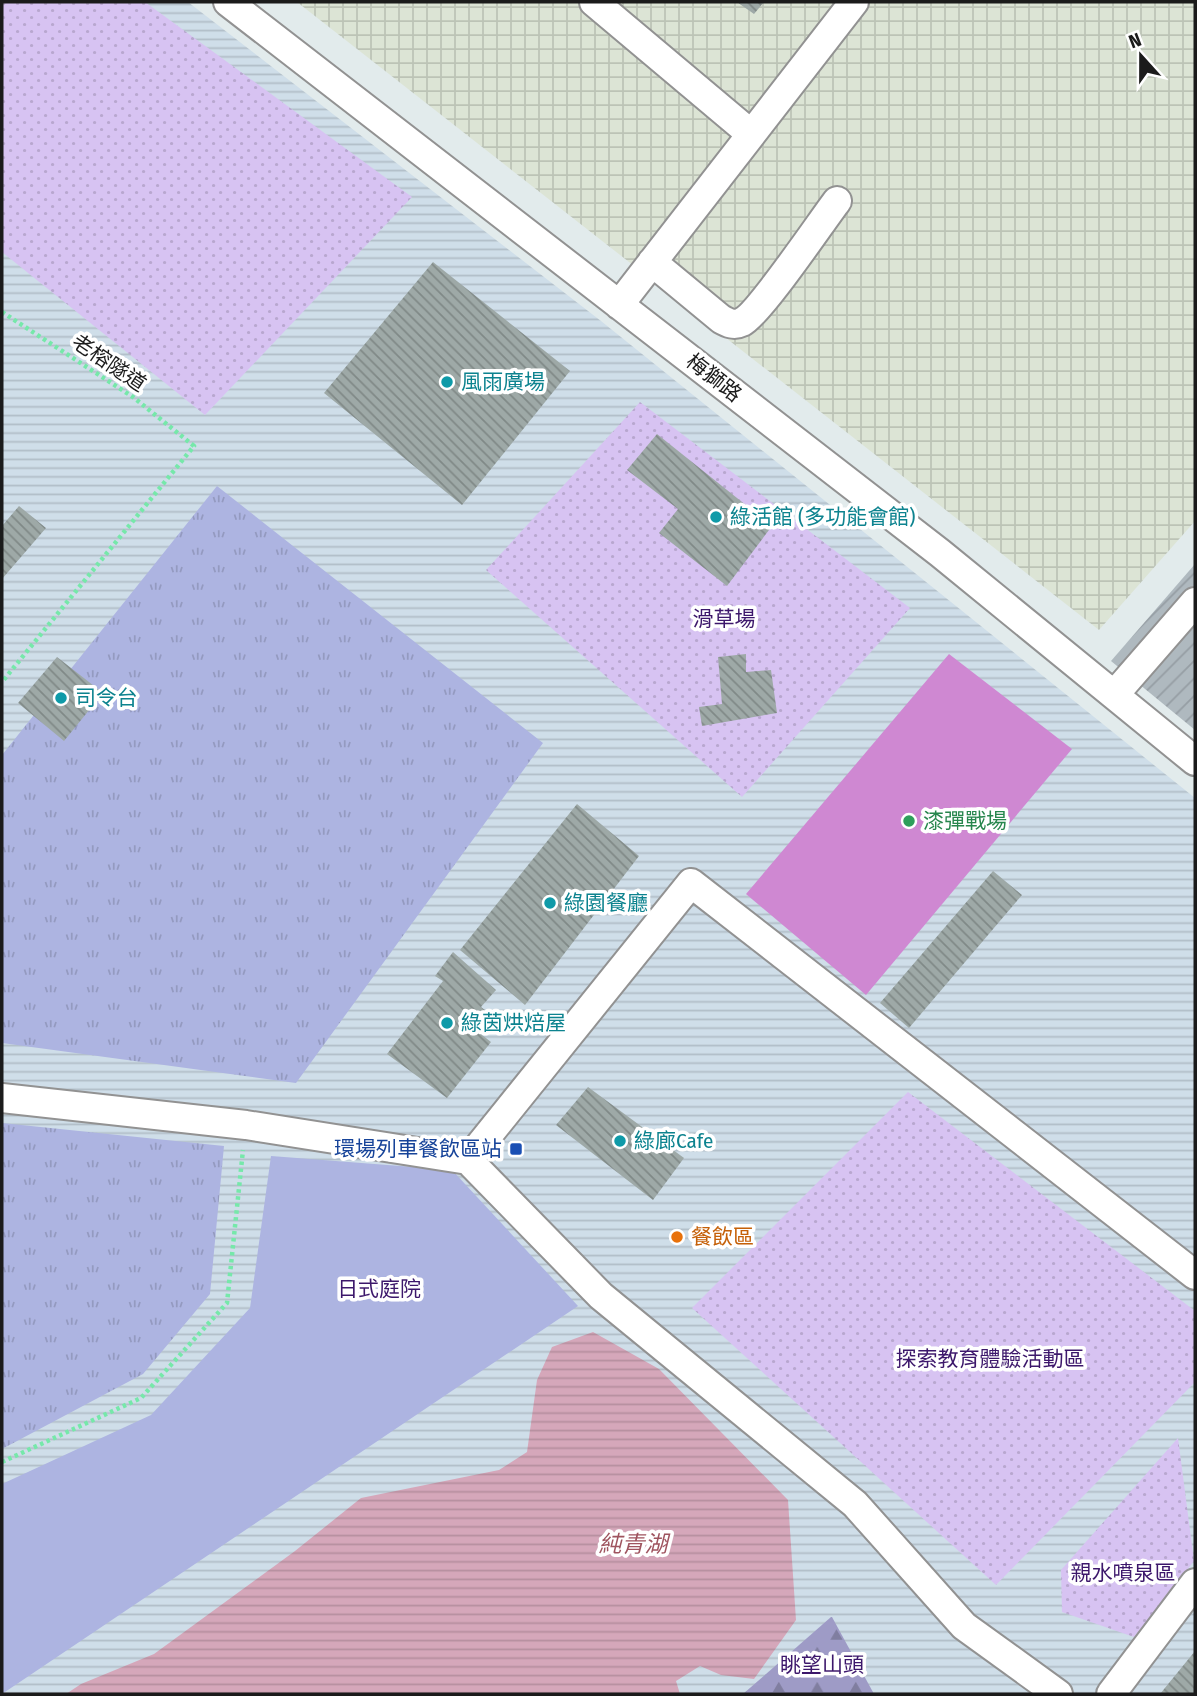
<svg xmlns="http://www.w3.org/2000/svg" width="1197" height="1696" viewBox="0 0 1197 1696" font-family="'Fira Sans Condensed','Noto Sans TC',sans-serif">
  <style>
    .industrial { fill: url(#industrial-grid) }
    .construction { fill: url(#construction-furrows) }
    .farmland { fill: url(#farmland-rules) }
    .grass { fill: url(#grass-tufts) }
    .forest { fill: url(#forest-firs) }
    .park { fill: url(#park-dots) }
    .garden { fill: #adb4e1 }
    .pitch { fill: #cf88d2 }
    .water { fill: url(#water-rules) }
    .building { fill: url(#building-back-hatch) }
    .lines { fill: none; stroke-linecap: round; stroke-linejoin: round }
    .minor-casing { stroke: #929292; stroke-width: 32 }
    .path { stroke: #76e8aa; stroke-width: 4.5; stroke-dasharray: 3.5 3.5; stroke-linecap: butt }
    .minor { stroke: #fff; stroke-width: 28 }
    .culture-dot { fill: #0f9aa8; stroke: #fff; stroke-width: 2.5 }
    .leisure-dot { fill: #2e9e5b; stroke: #fff; stroke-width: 2.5 }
    .transit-dot { fill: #1a4fb4; stroke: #fff; stroke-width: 2.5 }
    .food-dot { fill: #e8710a; stroke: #fff; stroke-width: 2.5 }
    .labels { text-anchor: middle; stroke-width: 7; stroke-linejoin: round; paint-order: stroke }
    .street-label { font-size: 21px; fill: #1b1b1b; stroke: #fff }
    .culture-label { font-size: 21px; fill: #0d838f; stroke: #fff; text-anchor: start }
    .park-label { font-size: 21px; fill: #3c176b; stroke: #fff }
    .leisure-label { font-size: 21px; fill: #27864d; stroke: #fff; text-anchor: start }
    .transit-label { font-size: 21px; fill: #164399; stroke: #fff; text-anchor: end }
    .food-label { font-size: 21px; fill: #c56008; stroke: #fff; text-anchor: start }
    .water-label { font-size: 23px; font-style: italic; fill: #9f545f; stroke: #fff }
  </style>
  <defs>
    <pattern id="industrial-grid" width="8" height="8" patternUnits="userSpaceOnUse" patternTransform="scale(1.75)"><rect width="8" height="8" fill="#dce4d5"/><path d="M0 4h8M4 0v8" fill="none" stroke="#bcc3b6"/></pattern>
    <pattern id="construction-furrows" width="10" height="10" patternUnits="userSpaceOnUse" patternTransform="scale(1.75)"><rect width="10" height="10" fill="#afb9bf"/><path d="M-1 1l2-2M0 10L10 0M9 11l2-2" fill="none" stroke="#969ea4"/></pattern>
    <pattern id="farmland-rules" width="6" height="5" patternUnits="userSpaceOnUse" patternTransform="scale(1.75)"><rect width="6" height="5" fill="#cfdee9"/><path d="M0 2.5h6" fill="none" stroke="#b1bec7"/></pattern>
    <pattern id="grass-tufts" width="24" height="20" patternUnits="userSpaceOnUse" patternTransform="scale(1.75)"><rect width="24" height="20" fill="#adb4e1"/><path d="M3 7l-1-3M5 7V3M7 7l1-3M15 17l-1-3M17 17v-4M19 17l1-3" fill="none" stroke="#949ac0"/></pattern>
    <pattern id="forest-firs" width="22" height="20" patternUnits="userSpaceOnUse" patternTransform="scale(1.75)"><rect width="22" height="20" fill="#9e9bc6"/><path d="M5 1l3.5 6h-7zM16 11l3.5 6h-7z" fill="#807ea0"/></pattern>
    <pattern id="park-dots" width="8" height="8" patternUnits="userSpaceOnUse" patternTransform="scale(1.75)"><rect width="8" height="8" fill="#d7c3f2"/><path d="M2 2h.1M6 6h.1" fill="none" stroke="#b8a7cf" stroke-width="1.8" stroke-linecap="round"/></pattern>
    <pattern id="water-rules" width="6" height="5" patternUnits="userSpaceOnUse" patternTransform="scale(1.75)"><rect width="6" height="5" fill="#d5a7ba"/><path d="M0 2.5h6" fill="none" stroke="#b68f9f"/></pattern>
    <pattern id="building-back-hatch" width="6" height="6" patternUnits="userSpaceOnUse" patternTransform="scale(1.75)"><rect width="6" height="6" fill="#9ea9a7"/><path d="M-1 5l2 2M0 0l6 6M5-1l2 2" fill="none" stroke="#808987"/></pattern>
  </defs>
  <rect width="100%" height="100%" fill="#e2ebec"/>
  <path class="industrial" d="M297 2H1195V521L1099 630Z"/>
  <path class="construction" d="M1195 564V730L1111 661Z"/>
  <path class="farmland" d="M2 2H188L601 321 1195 798V1694H2Z"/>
  <path class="grass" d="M217 486 543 743 296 1083 2 1043V755Z
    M2 1123 224 1146 210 1294 143 1374 2 1449Z"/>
  <path class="forest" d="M832 1617 874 1694H743L831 1617Z"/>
  <path class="park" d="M2 2H145L412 197 205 415 2 252Z
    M640 402 910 608 742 797 486 570Z
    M908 1092 1195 1311V1382L996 1585 692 1308Z
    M1178 1438 1194 1561 1134 1637 1062 1612 1061 1570Z"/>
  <path class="garden" d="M271 1156 452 1170 578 1306 2 1694V1484L151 1415 250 1308Z"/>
  <path class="pitch" d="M949 654 1072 749 866 995 746 894Z"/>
  <path class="water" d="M593 1332 659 1369 788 1500 796 1620 754 1679 721 1675 700 1666 676 1681 680 1694H66L81 1684 154 1654 295 1551 361 1498 499 1470 527 1452 537 1380 552 1347Z"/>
  <path class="building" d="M737 2H764L754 14Z
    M433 262 570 371 462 505 324 393Z
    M657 434 772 526 727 586 659 533 678 509 627 470Z
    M19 506 46 528 2 579V526Z
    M746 654V672L771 670 777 713 702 726 699 707 722 704 718 657Z
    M57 657 103 693 64 741 18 703Z
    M577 804 639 856 525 1005 460 950Z
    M993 871 1022 895 909 1028 880 1003Z
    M453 952 496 990 481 1007 490 1014 477 1031 491 1042 447 1098 387 1054 443 981 435 976Z
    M588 1087 684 1158 653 1200 556 1125Z
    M1195 1651V1694H1160Z"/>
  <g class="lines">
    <defs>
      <path id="minor" d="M228 2 940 553 1195 761
        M594 2 751 134
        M652 262 721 319C728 323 734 326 742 322 759 314 821 222 837 201
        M619 305 854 2
        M1114 695 1195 602
        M2 1098 246 1125 468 1160 691 883 1195 1275
        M468 1160 601 1296 855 1504 964 1626 1058 1694
        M1111 1694 1195 1583"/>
    </defs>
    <use href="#minor" class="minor-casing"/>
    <path class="path" d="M2 312 133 397 194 446 2 682
      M2 1462 141 1398 227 1303 243 1150"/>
    <use href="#minor" class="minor"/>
  </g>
  <g class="culture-dot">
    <circle cx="447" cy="382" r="7"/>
    <circle cx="716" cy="517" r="7"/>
    <circle cx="61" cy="698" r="7"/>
    <circle cx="550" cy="903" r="7"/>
    <circle cx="447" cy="1023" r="7"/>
    <circle cx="620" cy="1141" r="7"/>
  </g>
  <circle class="leisure-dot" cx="909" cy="821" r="7"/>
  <rect class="transit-dot" x="509" y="1142" width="14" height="14" rx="3.5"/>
  <circle class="food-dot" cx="677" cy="1237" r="7"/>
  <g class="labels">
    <g class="street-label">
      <text transform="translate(109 363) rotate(34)" y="7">老榕隧道</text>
      <text transform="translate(714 378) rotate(38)" y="7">梅獅路</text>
    </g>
    <g class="culture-label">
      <text x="461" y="389">風雨廣場</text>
      <text x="730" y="524">綠活館 (多功能會館)</text>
      <text x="75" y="705">司令台</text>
      <text x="564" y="910">綠園餐廳</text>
      <text x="461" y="1030">綠茵烘焙屋</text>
      <text x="634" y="1148">綠廊Cafe</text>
    </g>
    <g class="park-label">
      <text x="724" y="626">滑草場</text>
      <text x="379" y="1296">日式庭院</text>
      <text x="990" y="1366">探索教育體驗活動區</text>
      <text x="1123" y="1580">親水噴泉區</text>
      <text x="822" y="1672">眺望山頭</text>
    </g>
    <g class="leisure-label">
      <text x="923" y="828">漆彈戰場</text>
    </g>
    <g class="transit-label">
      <text x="502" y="1156">環場列車餐飲區站</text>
    </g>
    <g class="food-label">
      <text x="691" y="1244">餐飲區</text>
    </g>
    <g class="water-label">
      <text x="633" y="1552">純青湖</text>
    </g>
  </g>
  <rect width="1197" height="1696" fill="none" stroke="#1b1b1b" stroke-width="7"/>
  <g transform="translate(1141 56) rotate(339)" stroke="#ffffff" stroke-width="5" paint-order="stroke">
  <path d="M0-5L12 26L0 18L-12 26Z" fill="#1b1b1b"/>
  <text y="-10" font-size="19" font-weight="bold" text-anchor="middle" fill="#1b1b1b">N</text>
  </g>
</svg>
